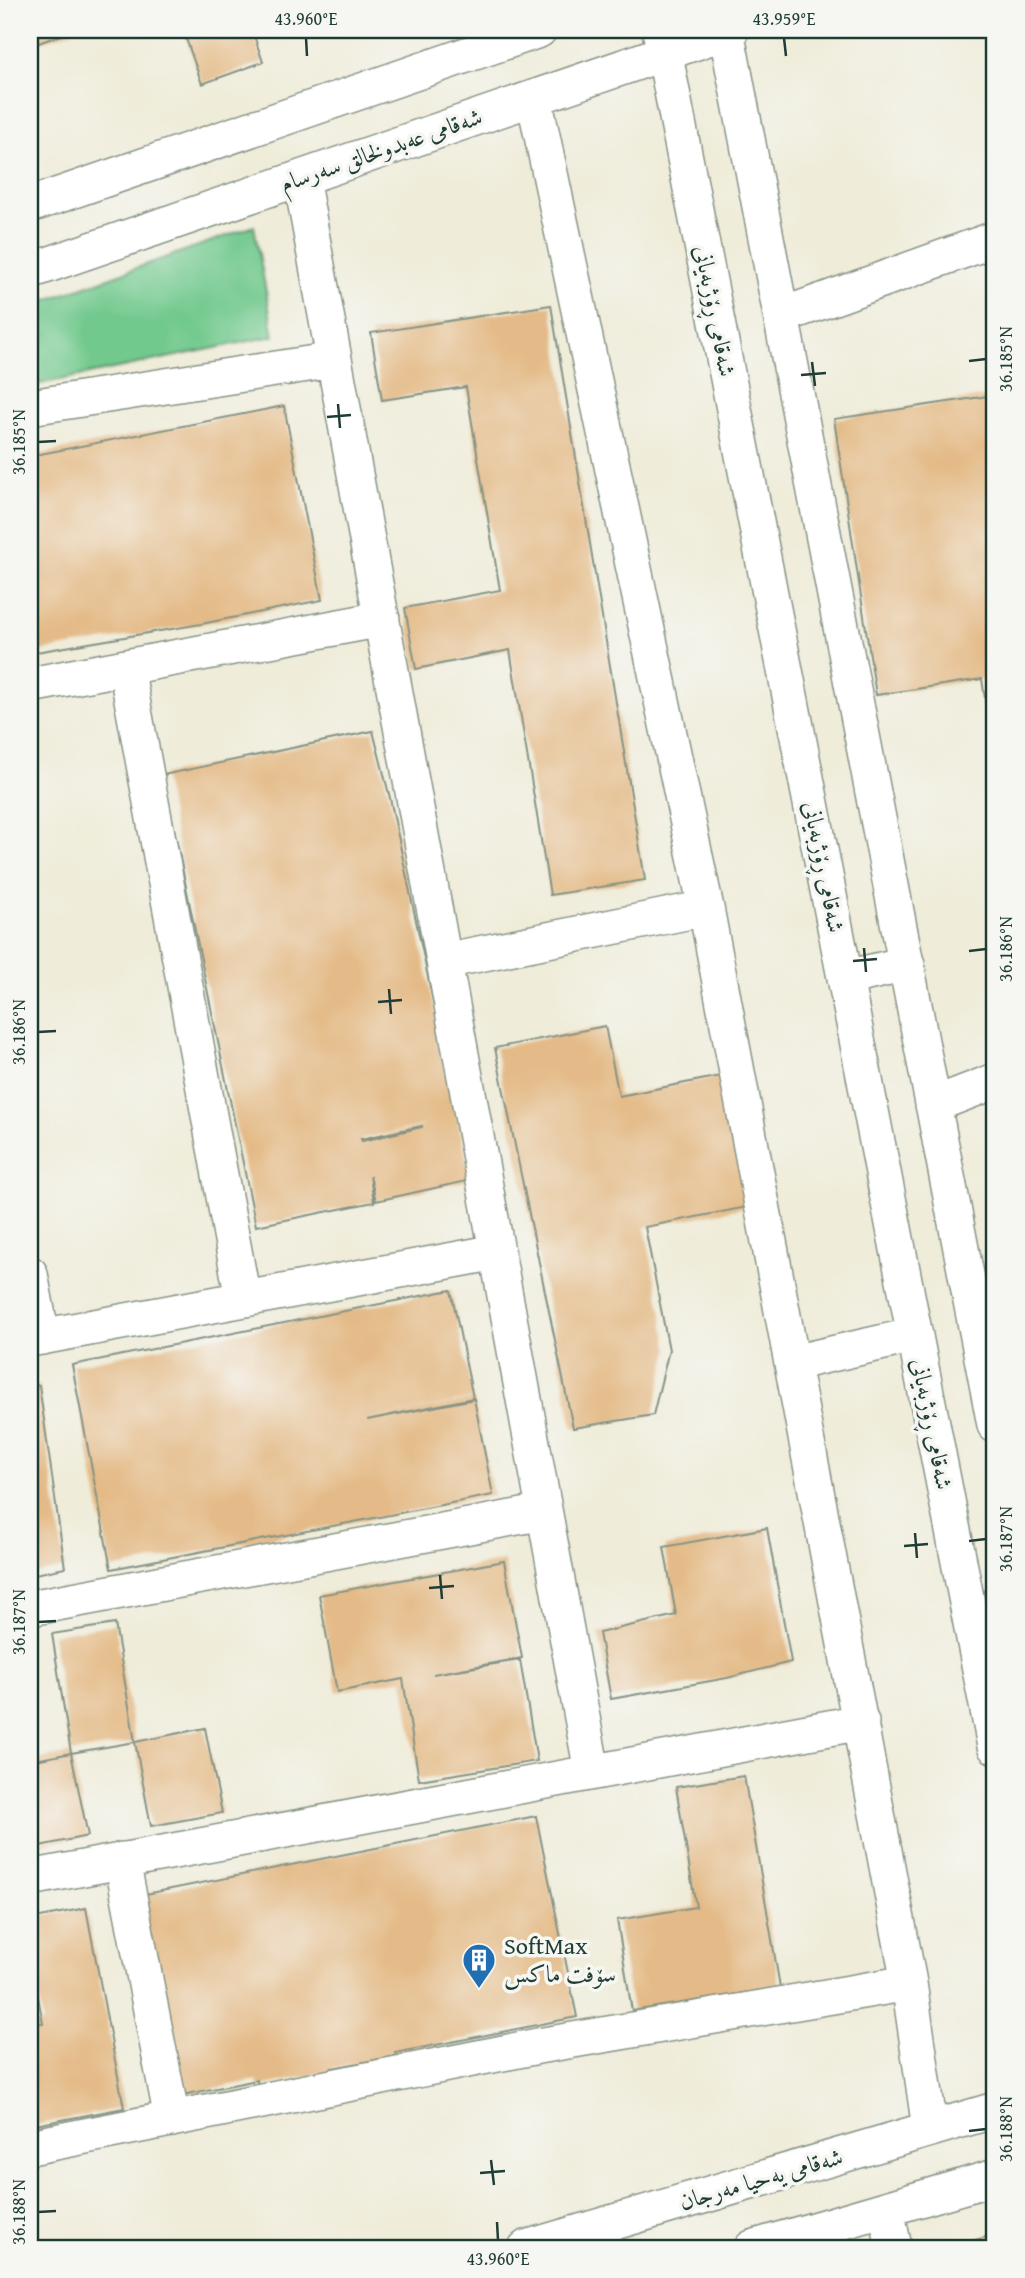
<svg xmlns="http://www.w3.org/2000/svg" width="1025" height="2278" viewBox="0 0 1025 2278" font-family="'Gentium Book Plus',Amiri,serif">
  <style>
    .green { fill: #72c98e; stroke: #488361; stroke-width: 2 }
    .building { fill: #e4bb88; fill-rule: evenodd }
    .lines { fill: none; stroke-linecap: round; stroke-linejoin: round }
    .minor-casing { stroke: #879486; stroke-width: 38 }
    .minor { stroke: #fff; stroke-width: 35 }
    .ticks { fill: none; stroke: #1f3d34; stroke-width: 2.5 }
    .labels { text-anchor: middle; stroke-width: 7; stroke-linejoin: round; paint-order: stroke }
    .street-label { font-size: 24px; fill: #1f3d34; stroke: #f6f6f2 }
    .poi-label { font-size: 24px; fill: #1f3d34; stroke: #f6f6f2; text-anchor: start }
    .neatline { fill: none; stroke: #1f3d34; stroke-width: 2.5 }
    .ticks-label { font-size: 18px; text-anchor: middle; fill: #1f3d34 }
  </style>
  <rect width="100%" height="100%" fill="#f6f6f2"/>
  <filter id="ink" filterUnits="userSpaceOnUse"><feTurbulence type="fractalNoise" baseFrequency=".0143" numOctaves="2"/><feDisplacementMap in="SourceGraphic" scale="14" xChannelSelector="R" yChannelSelector="G"/><feConvolveMatrix kernelMatrix="1 2 1 2 8 2 1 2 1" color-interpolation-filters="sRGB"/></filter>
  <filter id="wash" filterUnits="userSpaceOnUse"><feTurbulence type="fractalNoise" baseFrequency=".00686" numOctaves="4" result="noise"/><feDisplacementMap in="SourceGraphic" scale="28" xChannelSelector="R" yChannelSelector="G"/><feGaussianBlur stdDeviation="1.57" result="paint"/><feColorMatrix in="noise" values="0 0 0 0 0 0 0 0 0 0 0 0 0 0 0 0 0 1.4 0 .05"/><feComposite in="paint" operator="in"/></filter>
  <g filter="url(#wash)">
    <rect width="100%" height="100%" fill="#efecd9"/>
    <path class="green" d="M254 226 274 336 30 386V306Z"/>
    <g id="blocks">
      <path class="building" d="M30 30H75L30 46Z
        M183 30H252L263 62 202 84Z
        M551 305 645 880 550 895 510 650 416 669 405 608 500 590 466 387 382 400 371 333Z
        M995 395V757H994L982 679 876 695 834 419Z
        M284 406 322 600 201 624 30 653V456Z
        M373 731 390 798 471 1180 376 1201 370 1176 374 1202 256 1226 163 775ZM422 1126V1127L362 1141 361 1139Z
        M605 1026 619 1096 726 1075 752 1206 645 1227 669 1350 653 1415 573 1428 495 1048Z
        M451 1290 473 1398 367 1420 474 1399 493 1495 111 1569 72 1365Z
        M39 1385 65 1568 30 1575V1387Z
        M767 1528 791 1662 727 1678 611 1699 599 1633 676 1615 664 1547Z
        M504 1561 522 1658 433 1674 520 1660 537 1761 419 1780 403 1679 337 1692 319 1595Z
        M115 1624 135 1742 71 1753 52 1634Z
        M205 1728 222 1813 151 1826 135 1742Z
        M71 1753 88 1836 30 1848V1761Z
        M744 1776 780 1987 632 2011 617 1920 696 1907 676 1787Z
        M536 1816 577 2017 395 2053 396 2056 332 2068V2071L258 2087 257 2080 177 2096 136 1896Z
        M86 1908 124 2108 30 2126V2025L43 2023 30 1954V1919Z
        M995 2234V2248H950Z"/>
    </g>
  </g>
  <g filter="url(#ink)">
    <use href="#blocks" fill-opacity="0" stroke="#879486" stroke-width="2"/>
    <g class="lines">
      <defs>
        <path id="minor" d="M660 30 995 1746
          M726 30 995 1425
          M534 98 706 908 909 1983 930 2129
          M301 178 592 1772
          M30 205 539 30
          M30 271 731 30
          M781 316 995 239
          M30 407 334 360
          M126 667 243 1299
          M30 685 382 619
          M444 961 706 908
          M845 978 907 964
          M933 1105 995 1081
          M30 1274 42 1337
          M30 1339 497 1252
          M792 1363 915 1335
          M30 1608 544 1512
          M122 1860 172 2119
          M30 1878 861 1722
          M30 2147 538 2046 909 1983
          M886 2209 894 2248
          M526 2248 995 2110
          M752 2248 995 2177"/>
      </defs>
      <use href="#minor" class="minor-casing"/>
      <use href="#minor" class="minor"/>
    </g>
  </g>
  <path class="ticks" d="M306 38 307 56M784 38 786 56M969 361 986 359M812 362 815 386M801 375 826 373M338 404 340 428M327 417 351 415M38 442 56 441M864 948 866 972M969 951 986 949M853 961 877 959M389 989 391 1014M378 1002 402 1000M38 1032 56 1031M915 1533 917 1558M969 1541 986 1539M904 1546 928 1544M440 1575 442 1599M429 1588 454 1586M38 1622 56 1621M969 2131 986 2129M491 2160 494 2185M480 2173 505 2171M38 2212 56 2211M497 2222 498 2240"/>
  <defs>
    <symbol id="building-pin" viewBox="-11 -11 22 30"><path d="M0 17L-7.5 6A9.5 9.5 0 1 1 7.5 6Z" fill="#1f6fb2" stroke="#f6f6f2"/><path d="M-4-6H4V6H1V3H-1V6H-4ZM-2.5-4.3h1.7v1.8h-1.7ZM.8-4.3h1.7v1.8H.8ZM-2.5-1h1.7V.8h-1.7ZM.8-1h1.7V.8H.8Z" fill="#fff"/></symbol>
  </defs>
  <g fill-rule="evenodd">
    <use href="#building-pin" x="460" y="1941" width="38" height="52"/>
  </g>
  <g class="labels">
    <g class="street-label">
      <text transform="translate(381 150) rotate(-19)" y="8">شەقامی عەبدولخالق سەرسام</text>
      <text transform="translate(715 311) rotate(79)" y="8">شەقامی ڕۆژبەیانی</text>
      <text transform="translate(824 867) rotate(79)" y="8">شەقامی ڕۆژبەیانی</text>
      <text transform="translate(932 1424) rotate(79)" y="8">شەقامی ڕۆژبەیانی</text>
      <text transform="translate(761 2179) rotate(-16)" y="8">شەقامی یەحیا مەرجان</text>
    </g>
    <g class="poi-label">
      <text x="504" y="1954">SoftMax<tspan x="504" dy="28">سۆفت ماکس</tspan></text>
    </g>
  </g>
  <rect width="1025" height="2278" fill="none" stroke="#f6f6f2" stroke-width="77"/>
  <rect x="38" y="38" width="948" height="2202" class="neatline"/>
  <g class="ticks-label">
    <text x="306" y="25">43.960°E</text>
    <text x="784" y="25">43.959°E</text>
    <text transform="translate(1006 359) rotate(-90)" y="6">36.185°N</text>
    <text transform="translate(19 442) rotate(-90)" y="6">36.185°N</text>
    <text transform="translate(1006 949) rotate(-90)" y="6">36.186°N</text>
    <text transform="translate(19 1032) rotate(-90)" y="6">36.186°N</text>
    <text transform="translate(1006 1539) rotate(-90)" y="6">36.187°N</text>
    <text transform="translate(19 1622) rotate(-90)" y="6">36.187°N</text>
    <text transform="translate(1006 2129) rotate(-90)" y="6">36.188°N</text>
    <text transform="translate(19 2212) rotate(-90)" y="6">36.188°N</text>
    <text x="498" y="2265">43.960°E</text>
  </g>
</svg>
